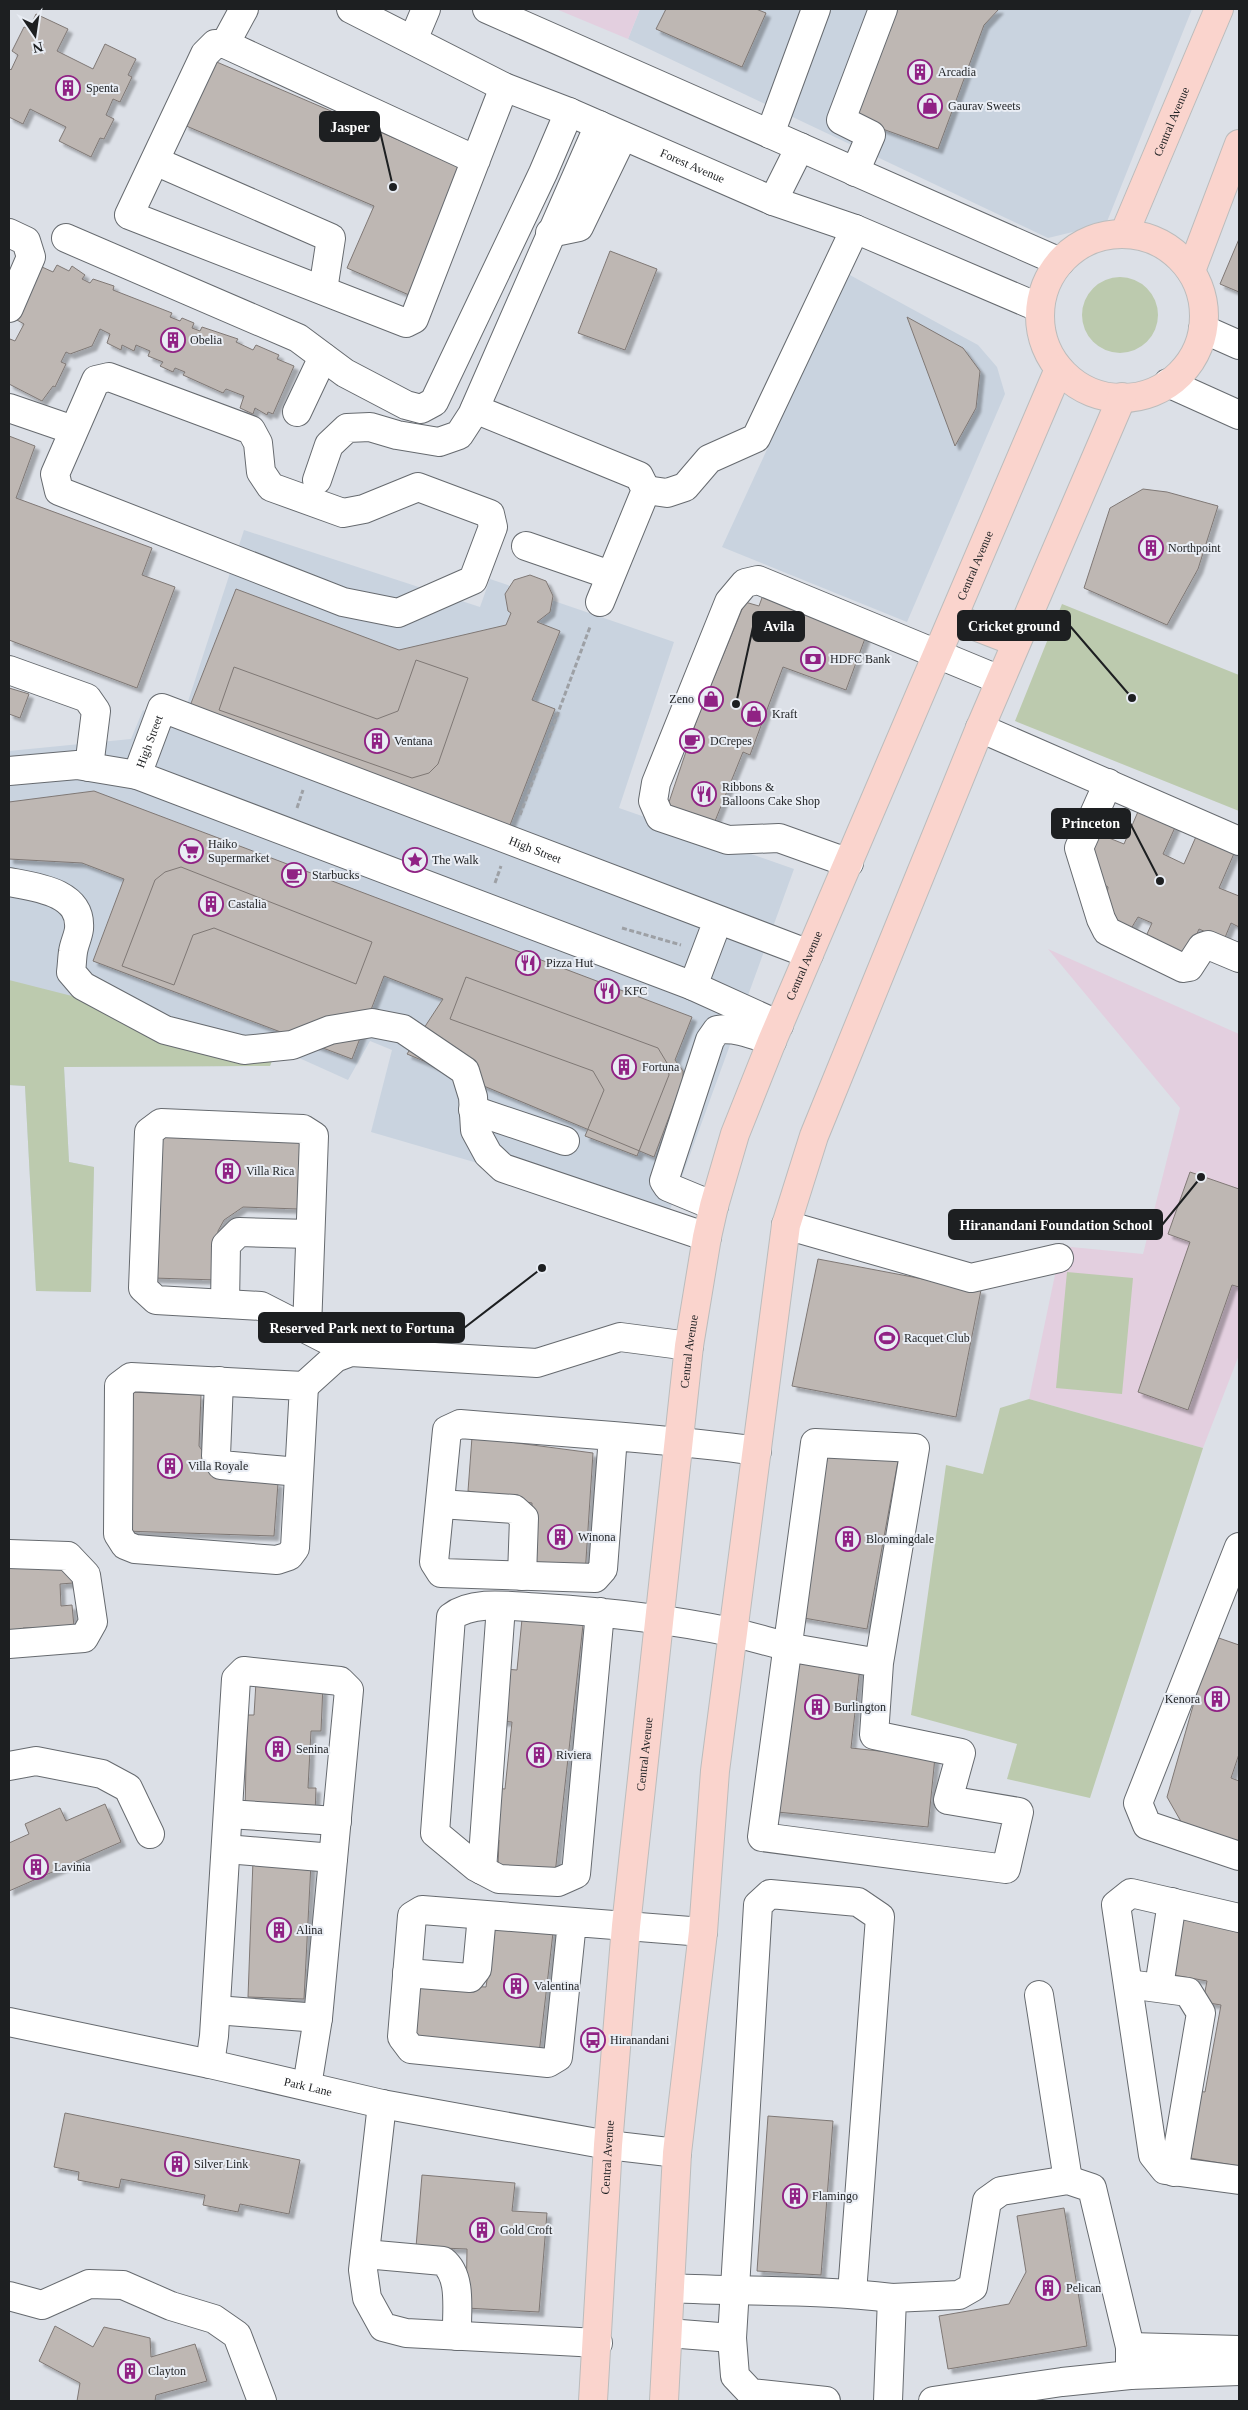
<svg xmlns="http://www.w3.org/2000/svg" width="1248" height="2410" viewBox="0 0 1248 2410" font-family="Georgia,serif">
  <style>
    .built { fill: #c9d3df }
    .education { fill: #e3cfdf }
    .green { fill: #bccaae }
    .building { fill: #beb7b3; stroke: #7f7875; filter: url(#shadow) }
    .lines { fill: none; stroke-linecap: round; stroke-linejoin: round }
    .minor-casing { stroke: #666a6f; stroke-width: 30 }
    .major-casing { stroke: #bbbcbc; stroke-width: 30 }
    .path { stroke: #9da0a5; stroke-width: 3; stroke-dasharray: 5 2.5; stroke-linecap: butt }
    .minor { stroke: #fff; stroke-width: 28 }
    .major { stroke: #fad4cd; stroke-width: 28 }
    .labels { text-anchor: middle; stroke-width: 4; stroke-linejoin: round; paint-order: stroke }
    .poi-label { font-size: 12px; fill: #1d1f21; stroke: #e9edf4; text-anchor: start }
    .street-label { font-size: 12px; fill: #1d1f21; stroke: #e9edf4 }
    .leader { fill: none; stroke: #1d1f21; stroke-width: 2 }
    .callout-dot { fill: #1d1f21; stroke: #e9edf4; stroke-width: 2 }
    .callout { fill: #1d1f21; stroke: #1d1f21; stroke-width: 2 }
    .callout-label { font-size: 14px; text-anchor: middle; font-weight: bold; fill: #fff }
  </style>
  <defs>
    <filter id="shadow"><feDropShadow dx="4.5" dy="4.5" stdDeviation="1" flood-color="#0004"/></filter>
  </defs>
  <rect width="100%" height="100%" fill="#dce0e7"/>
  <path class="built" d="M640 9H1192L1106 224 1048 238 628 39Z
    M848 274 978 345 997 367 1005 394 907 622 722 547Z
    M244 530 480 607 490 579 674 642 619 808 794 869 667 1218 371 1132 392 1050 370 1041 348 1080 277 1048 270 1066 64 1067 69 1162 94 1167 91 1292 36 1291 25 1086 9 1085V751L131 739 143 710 180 726Z"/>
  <path class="education" d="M556 9H640L628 39Z
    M1048 949 1239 1034V1355L1203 1448 1029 1399 1061 1246 1143 1254 1180 1108Z"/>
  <path class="green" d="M1082 315a38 38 0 1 1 76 0a38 38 0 1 1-76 0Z
    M1062 604 1239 675V811L1015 721Z
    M9 980 277 1048 270 1066 64 1067 69 1162 94 1167 91 1292 36 1291 25 1086 9 1085Z
    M1067 1272 1133 1278 1122 1394 1056 1388Z
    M1029 1399 1203 1448 1090 1798 1007 1779 1017 1744 911 1715 946 1465 983 1474 1000 1408Z"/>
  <path class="building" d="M666 9H756L766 13 742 67 656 29Z
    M896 9H999L984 25 938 149 855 119Z
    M36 14 68 29 57 51 93 69 105 44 136 59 128 75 132 77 120 102 113 99 106 115 114 119 104 139 100 138 91 157 59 141 66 127 30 109 23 124 9 117V68L11 70 18 55 12 51 24 27 29 29Z
    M212 60 464 168 409 295 347 268 374 206 184 125Z
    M1239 239V292L1220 284Z
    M610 251 657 269 625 350 578 333Z
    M57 265 69 271 72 266 85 275 82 279 90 283 93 279 114 286 113 290 172 313 170 317 180 321 182 318 194 323 192 328 200 331 202 327 238 339 236 342 253 350 256 345 279 355 277 359 294 366 273 414 268 412 267 415 255 408 253 414 240 408 244 396 226 389 223 393 183 375 185 372 175 368 173 372 160 366 163 362 148 356 150 351 136 345 134 351 122 345 121 350 107 343 110 334 100 329 92 346 70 354 66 352 61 362 66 364 55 387 53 386 42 401 9 384V341L10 339 15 341 24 324 17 320 27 301 23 299 42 267 53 272Z
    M907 317 963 348 980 371 976 408 955 446Z
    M9 436 35 446 16 498 152 548 142 575 175 587 137 688 9 640Z
    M1143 489 1167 492 1218 506 1198 569 1167 625 1084 588 1110 508Z
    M530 575 546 581 553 596 550 612 537 622 560 631 532 700 555 709 505 838 186 716 236 589 399 650 506 625 511 613 508 611 505 594 514 580Z
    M763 595 867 633 846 690 783 667 750 755 743 752 713 826 667 808 697 719 745 602 759 606Z
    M416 660 468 678 438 764 429 773 412 778 219 710 234 667 377 719 398 711Z
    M9 688 29 694 20 718 9 714Z
    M94 791 692 1017 675 1060 683 1071V1080L654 1157 407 1054 443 999 384 976 352 1059 93 961 124 879 82 863 9 859V802Z
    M1140 807 1177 823 1163 854 1184 864 1198 832 1236 849 1219 888 1239 896V927L1231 923 1224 940 1199 929 1184 963 1142 945 1152 923 1138 917 1129 932 1104 919 1108 887 1087 874 1083 856 1099 834 1124 844Z
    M181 867 372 942 356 984 214 928 193 935 174 985 122 966 155 880 165 872Z
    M466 977 658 1048 667 1063 669 1075 637 1156 585 1136 604 1090 593 1071 450 1019Z
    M159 1131 300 1135 298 1209 243 1207 224 1220 218 1231 217 1280 153 1278Z
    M1190 1172 1239 1189V1287L1232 1285 1188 1410 1138 1392 1190 1242 1168 1234Z
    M818 1259 981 1290 956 1417 792 1386Z
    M130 1392 201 1395 199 1446 206 1456 278 1483 274 1536 124 1531Z
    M472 1437 593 1453 585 1575 531 1570 532 1503 468 1491Z
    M829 1449 898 1461 867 1629 798 1617Z
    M72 1563 73 1583 60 1584 61 1606 72 1605 74 1627 23 1628V1634L9 1635V1568Z
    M522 1619 583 1625 555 1874 498 1867 499 1840 489 1838 494 1788 505 1789 512 1722 500 1721 505 1669 517 1670Z
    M1213 1636 1239 1645V1754L1231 1778 1239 1781V1841L1183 1825 1167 1797Z
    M784 1659 860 1667 851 1748 935 1757 928 1827 767 1811Z
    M256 1682 323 1685 321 1731H311L308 1788H316L315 1815 245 1812 247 1715H254Z
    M105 1804 121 1842 9 1891V1843L29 1834 25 1824 60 1808 66 1821Z
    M253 1860 311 1863 304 1999 248 1997Z
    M1180 1917 1239 1927V2166L1184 2157 1197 2091 1205 2092 1221 2005 1203 2002 1207 1981 1169 1974Z
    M496 1918 554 1924 539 2054 410 2039 417 1984 486 1987Z
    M65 2113 300 2160 289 2214 240 2204 238 2212 203 2205 205 2195 121 2179 119 2188 78 2180 79 2172 54 2167Z
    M768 2116 833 2121 821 2275 757 2271Z
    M422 2175 515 2183 512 2211 547 2213 539 2312 466 2308 467 2249 416 2247Z
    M1064 2208 1087 2346 948 2369 939 2316 1009 2304 1026 2272 1017 2216Z
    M55 2326 93 2347 104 2327 150 2338 151 2357 195 2344 207 2381 156 2395 155 2401H77L80 2383 39 2361Z"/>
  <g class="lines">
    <defs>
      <g id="minor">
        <path id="s1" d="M351 9 504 87 569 112 773 201 855 229 1040 308"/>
        <path d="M487 9 1060 262"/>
        <path d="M413 40 426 9"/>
        <path d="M225 44 244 9"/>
        <path d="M770 134 816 9"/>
        <path d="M476 160 225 44H215L205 54 129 215 406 323 414 319 504 87"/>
        <path d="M155 161 331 238 323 290"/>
        <path d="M855 172 871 135 841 120 883 9"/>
        <path d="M773 201 800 147"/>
        <path d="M9 233 26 241 31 257 9 308"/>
        <path d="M550 233 579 227 623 136"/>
        <path d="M66 238 298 338 345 373 406 405 421 409 434 402 543 173 569 112"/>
        <path d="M1203 329 1239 345"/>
        <path d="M109 377 251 430 258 443 261 472 271 487 343 513 364 509 418 487 490 514 493 527 473 580 398 613 343 602 59 491 55 474 96 380Z"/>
        <path d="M1168 383 1239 415"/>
        <path d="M9 408 73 430"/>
        <path d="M475 409 639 476 646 490 600 602"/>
        <path d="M297 412 323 357"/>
        <path d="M317 480 329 445 347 428 370 427 397 435 439 442 459 435 472 415 599 125"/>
        <path d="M646 490 667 493 685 487 709 459 756 438 855 229"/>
        <path d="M526 546 610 575"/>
        <path d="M9 670 87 698 96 711 89 767"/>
        <path d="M980 728 1239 841"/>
        <path d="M9 771 77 765 137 775"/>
        <path d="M1108 783 1079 848 1101 919 1107 931 1183 968 1189 967 1202 947 1208 945 1239 958"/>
        <path d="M849 863 779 838 728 840 660 817 653 801 656 783 729 602 745 583 758 580 1000 680"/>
        <path d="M9 882C36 887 82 892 79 929 78 937 74 944 73 952 72 958 72 965 71 972L83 986 165 1030 244 1050 292 1045 330 1030 372 1023 403 1029 465 1071 473 1097 475 1130 488 1154 503 1168 707 1237"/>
        <path id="s2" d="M718 920 693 986 137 775 162 708 809 954"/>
        <path d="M693 986 779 1025"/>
        <path d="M473 1110 565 1141"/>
        <path d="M714 1206 668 1187 664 1181 710 1040 717 1030C736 1027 754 1035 772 1041"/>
        <path d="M786 1225 971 1278 1059 1258"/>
        <path d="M225 1304 226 1245 239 1232 310 1234"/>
        <path d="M307 1329 314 1136 303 1129 161 1123 149 1132 143 1288 156 1300 261 1306 351 1352"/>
        <path d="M131 1377 304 1386 295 1548 289 1556 277 1560 135 1549 125 1545 118 1534 119 1386Z"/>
        <path d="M219 1381 216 1456 221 1465 299 1472"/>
        <path d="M304 1386 335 1358 351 1352 537 1363 620 1337 689 1346"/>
        <path d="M613 1436 603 1569 595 1578 441 1573 434 1562 447 1430 460 1424 613 1436C661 1440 709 1444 757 1451"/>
        <path d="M440 1504 514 1509 524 1518 522 1576"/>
        <path d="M1239 1547 1138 1803 1147 1825 1239 1856"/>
        <path d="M9 1554 68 1556 86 1575 93 1622 84 1638 9 1644"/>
        <path d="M600 1612 576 1874 558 1882 499 1879 476 1867 435 1833 451 1617C474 1599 514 1607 543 1608 606 1612 669 1619 731 1632 754 1637 775 1644 798 1649L879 1663 874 1735 961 1753 948 1800 1019 1812 1006 1869 762 1837 815 1443 915 1448 879 1663"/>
        <path d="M9 1766 36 1761 102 1774 128 1788 150 1834"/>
        <path d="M228 1814 337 1821"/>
        <path d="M226 1849 333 1858"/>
        <path d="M482 1870 501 1606"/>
        <path d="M1239 1918 1131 1893 1116 1905 1153 2155 1165 2170 1239 2180"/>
        <path d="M572 1922 558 2057 548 2063 411 2049 402 2037 412 1916 422 1910 703 1932"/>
        <path d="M407 1973 470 1978 477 1969 482 1915"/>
        <path d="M1128 1984 1188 1992 1201 2013 1174 2172"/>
        <path d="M1159 1987 1172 1902"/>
        <path d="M1039 1995 1068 2180"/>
        <path d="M216 2010 318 2018"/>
        <path id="s3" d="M9 2022 210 2064 382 2104 608 2145 677 2153"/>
        <path d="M210 2064 214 2036 236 1679 244 1671 340 1681 349 1690 318 2018 307 2086"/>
        <path d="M382 2104 363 2270 367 2298 383 2327 406 2333 598 2343"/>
        <path d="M365 2254 443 2261C463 2277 456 2312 457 2336"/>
        <path d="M670 2288C744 2292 819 2289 892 2298"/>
        <path d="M9 2296 42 2305 89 2284 123 2285 171 2306 214 2319 237 2335 262 2401"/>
        <path d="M668 2333 732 2338"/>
        <path d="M1130 2347 1239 2350"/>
        <path d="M826 2401 751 2393 735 2376 732 2338 758 1905 770 1894 858 1902 880 1917 852 2293"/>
        <path d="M888 2401 892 2298 959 2295 973 2287 987 2201 1001 2191 1068 2180 1092 2188 1130 2347V2375"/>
        <path d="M933 2401 1062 2382 1130 2375 1239 2371"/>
      </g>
      <g id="major">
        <path id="s4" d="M1124 234 1219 9"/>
        <circle cx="1122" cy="316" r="82"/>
        <path d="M1191 271 1239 144"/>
        <path d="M954 618 1016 642"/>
        <path id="s5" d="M593 2401 608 2145 626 1926 689 1346 707 1237 714 1206 735 1134 772 1041 1059 369"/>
        <path d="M664 2401 677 2153 703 1932 715 1771 786 1225 814 1136 980 728 1122 397"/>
      </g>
    </defs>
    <use href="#minor" class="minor-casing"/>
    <use href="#major" class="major-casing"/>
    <path class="path" d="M297 808 303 790
      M520 815 590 627
      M495 883 501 866
      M622 928 681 945"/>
    <use href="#minor" class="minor"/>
    <use href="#major" class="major"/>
  </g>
  <defs>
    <symbol id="building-ring" viewBox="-11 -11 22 22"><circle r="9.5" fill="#e9edf4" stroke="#902284" stroke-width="1.5"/><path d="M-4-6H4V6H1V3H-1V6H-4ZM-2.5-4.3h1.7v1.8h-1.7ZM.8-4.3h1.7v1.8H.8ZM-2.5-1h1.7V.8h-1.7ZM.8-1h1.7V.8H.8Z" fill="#902284"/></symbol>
    <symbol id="shop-ring" viewBox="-11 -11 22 22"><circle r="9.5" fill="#e9edf4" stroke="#902284" stroke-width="1.5"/><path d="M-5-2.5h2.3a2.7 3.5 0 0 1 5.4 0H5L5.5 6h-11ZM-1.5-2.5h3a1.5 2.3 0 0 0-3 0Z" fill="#902284"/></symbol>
    <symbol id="bank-ring" viewBox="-11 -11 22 22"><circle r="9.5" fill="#e9edf4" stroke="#902284" stroke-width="1.5"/><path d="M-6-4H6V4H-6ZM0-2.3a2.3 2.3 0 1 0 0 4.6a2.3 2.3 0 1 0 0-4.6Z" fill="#902284"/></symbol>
    <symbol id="cafe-ring" viewBox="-11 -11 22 22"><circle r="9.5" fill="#e9edf4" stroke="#902284" stroke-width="1.5"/><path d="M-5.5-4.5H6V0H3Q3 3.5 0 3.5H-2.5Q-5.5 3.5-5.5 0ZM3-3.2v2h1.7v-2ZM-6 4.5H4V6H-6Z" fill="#902284"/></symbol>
    <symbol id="restaurant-ring" viewBox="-11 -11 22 22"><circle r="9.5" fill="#e9edf4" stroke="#902284" stroke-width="1.5"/><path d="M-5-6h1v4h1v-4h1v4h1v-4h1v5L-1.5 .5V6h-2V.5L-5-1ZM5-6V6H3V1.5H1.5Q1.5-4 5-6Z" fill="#902284"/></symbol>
    <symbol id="supermarket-ring" viewBox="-11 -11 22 22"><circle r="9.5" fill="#e9edf4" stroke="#902284" stroke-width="1.5"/><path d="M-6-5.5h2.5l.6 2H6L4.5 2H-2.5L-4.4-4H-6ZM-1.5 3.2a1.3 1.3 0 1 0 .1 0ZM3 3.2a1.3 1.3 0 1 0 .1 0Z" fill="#902284"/></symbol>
    <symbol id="sight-ring" viewBox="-11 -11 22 22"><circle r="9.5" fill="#e9edf4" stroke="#902284" stroke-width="1.5"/><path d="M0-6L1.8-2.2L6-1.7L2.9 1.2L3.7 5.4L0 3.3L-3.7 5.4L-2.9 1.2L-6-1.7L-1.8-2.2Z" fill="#902284"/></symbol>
    <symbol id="stadium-ring" viewBox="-11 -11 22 22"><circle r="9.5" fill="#e9edf4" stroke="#902284" stroke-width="1.5"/><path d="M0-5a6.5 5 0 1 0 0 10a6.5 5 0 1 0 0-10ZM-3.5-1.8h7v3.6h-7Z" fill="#902284"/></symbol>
    <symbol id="bus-ring" viewBox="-11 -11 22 22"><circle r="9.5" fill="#e9edf4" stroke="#902284" stroke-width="1.5"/><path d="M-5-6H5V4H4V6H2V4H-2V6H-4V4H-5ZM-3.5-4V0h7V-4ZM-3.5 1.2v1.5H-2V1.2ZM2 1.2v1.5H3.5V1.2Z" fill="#902284"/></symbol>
  </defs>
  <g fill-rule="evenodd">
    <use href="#building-ring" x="906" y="58" width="28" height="28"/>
    <use href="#building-ring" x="54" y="74" width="28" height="28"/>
    <use href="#shop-ring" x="916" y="92" width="28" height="28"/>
    <use href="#building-ring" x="159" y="326" width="28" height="28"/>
    <use href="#building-ring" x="1137" y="534" width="28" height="28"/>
    <use href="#bank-ring" x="799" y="645" width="28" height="28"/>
    <use href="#shop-ring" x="697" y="685" width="28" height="28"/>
    <use href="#shop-ring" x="740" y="700" width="28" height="28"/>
    <use href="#building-ring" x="363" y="727" width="28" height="28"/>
    <use href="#cafe-ring" x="678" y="727" width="28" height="28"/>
    <use href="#restaurant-ring" x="690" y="780" width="28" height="28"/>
    <use href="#supermarket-ring" x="177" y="837" width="28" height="28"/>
    <use href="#sight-ring" x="401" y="846" width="28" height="28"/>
    <use href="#cafe-ring" x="280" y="861" width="28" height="28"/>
    <use href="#building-ring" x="197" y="890" width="28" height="28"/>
    <use href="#restaurant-ring" x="514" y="949" width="28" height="28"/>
    <use href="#restaurant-ring" x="593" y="977" width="28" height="28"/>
    <use href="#building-ring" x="610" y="1053" width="28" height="28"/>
    <use href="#building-ring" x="214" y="1157" width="28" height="28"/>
    <use href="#stadium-ring" x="873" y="1324" width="28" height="28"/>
    <use href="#building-ring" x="156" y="1452" width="28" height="28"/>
    <use href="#building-ring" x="546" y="1523" width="28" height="28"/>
    <use href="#building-ring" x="834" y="1525" width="28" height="28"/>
    <use href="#building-ring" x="1203" y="1685" width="28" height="28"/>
    <use href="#building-ring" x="803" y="1693" width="28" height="28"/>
    <use href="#building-ring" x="264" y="1735" width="28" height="28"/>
    <use href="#building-ring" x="525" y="1741" width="28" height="28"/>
    <use href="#building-ring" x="22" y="1853" width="28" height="28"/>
    <use href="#building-ring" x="265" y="1916" width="28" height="28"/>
    <use href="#building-ring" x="502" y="1972" width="28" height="28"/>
    <use href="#bus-ring" x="579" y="2026" width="28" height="28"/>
    <use href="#building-ring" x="163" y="2150" width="28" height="28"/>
    <use href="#building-ring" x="781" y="2182" width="28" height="28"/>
    <use href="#building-ring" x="468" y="2216" width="28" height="28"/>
    <use href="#building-ring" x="1034" y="2274" width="28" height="28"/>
    <use href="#building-ring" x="116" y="2357" width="28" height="28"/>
  </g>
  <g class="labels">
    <g class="poi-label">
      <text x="938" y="76">Arcadia</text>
      <text x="86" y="92">Spenta</text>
      <text x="948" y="110">Gaurav Sweets</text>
      <text x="190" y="344">Obelia</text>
      <text x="1168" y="552">Northpoint</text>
      <text x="830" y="663">HDFC Bank</text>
      <text x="694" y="703" text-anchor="end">Zeno</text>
      <text x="772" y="718">Kraft</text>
      <text x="394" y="745">Ventana</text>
      <text x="710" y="745">DCrepes</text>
      <text x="722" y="791">Ribbons &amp;<tspan x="722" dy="14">Balloons Cake Shop</tspan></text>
      <text x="208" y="848">Haiko<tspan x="208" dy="14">Supermarket</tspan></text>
      <text x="432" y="864">The Walk</text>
      <text x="312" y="879">Starbucks</text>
      <text x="228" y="908">Castalia</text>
      <text x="546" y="967">Pizza Hut</text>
      <text x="624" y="995">KFC</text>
      <text x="642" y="1071">Fortuna</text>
      <text x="246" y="1175">Villa Rica</text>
      <text x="904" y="1342">Racquet Club</text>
      <text x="188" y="1470">Villa Royale</text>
      <text x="578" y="1541">Winona</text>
      <text x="866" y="1543">Bloomingdale</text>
      <text x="1200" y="1703" text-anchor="end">Kenora</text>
      <text x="834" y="1711">Burlington</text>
      <text x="296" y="1753">Senina</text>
      <text x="556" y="1759">Riviera</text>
      <text x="54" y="1871">Lavinia</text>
      <text x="296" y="1934">Alina</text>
      <text x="534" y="1990">Valentina</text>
      <text x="610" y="2044">Hiranandani</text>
      <text x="194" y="2168">Silver Link</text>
      <text x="812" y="2200">Flamingo</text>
      <text x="500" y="2234">Gold Croft</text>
      <text x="1066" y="2292">Pelican</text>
      <text x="148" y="2375">Clayton</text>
    </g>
    <g class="street-label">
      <text dy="4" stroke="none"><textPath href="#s4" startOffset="122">Central Avenue</textPath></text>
      <text dy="4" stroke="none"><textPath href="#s1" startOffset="376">Forest Avenue</textPath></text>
      <text dy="4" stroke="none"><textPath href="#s5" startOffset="1894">Central Avenue</textPath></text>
      <text dy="4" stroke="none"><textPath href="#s2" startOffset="701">High Street</textPath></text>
      <text dy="4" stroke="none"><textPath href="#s2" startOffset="1136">High Street</textPath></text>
      <text dy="4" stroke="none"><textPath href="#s5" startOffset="1459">Central Avenue</textPath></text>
      <text dy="4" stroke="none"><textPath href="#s5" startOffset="1054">Central Avenue</textPath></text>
      <text dy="4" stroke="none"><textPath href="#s5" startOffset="649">Central Avenue</textPath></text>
      <text dy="4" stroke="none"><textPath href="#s3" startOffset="306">Park Lane</textPath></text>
      <text dy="4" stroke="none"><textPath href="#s5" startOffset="244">Central Avenue</textPath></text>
    </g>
  </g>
  <path class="leader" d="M393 187L379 127M1132 698L1070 626M736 704L753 627M1160 881L1130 823M1201 1177L1162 1225M542 1268L464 1328"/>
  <g class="callout-dot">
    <circle cx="393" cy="187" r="5"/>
    <circle cx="1132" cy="698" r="5"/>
    <circle cx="736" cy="704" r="5"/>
    <circle cx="1160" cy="881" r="5"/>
    <circle cx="1201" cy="1177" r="5"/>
    <circle cx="542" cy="1268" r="5"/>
  </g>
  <g class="callout">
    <rect x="320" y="112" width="59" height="29" rx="5"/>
    <rect x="958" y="611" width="112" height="29" rx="5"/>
    <rect x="753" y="612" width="51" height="29" rx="5"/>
    <rect x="1052" y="809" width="78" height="29" rx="5"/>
    <rect x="949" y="1210" width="213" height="29" rx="5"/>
    <rect x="259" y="1313" width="205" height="29" rx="5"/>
  </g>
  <g class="callout-label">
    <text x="350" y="132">Jasper</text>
    <text x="1014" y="631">Cricket ground</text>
    <text x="779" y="631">Avila</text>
    <text x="1091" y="828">Princeton</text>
    <text x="1056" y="1230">Hiranandani Foundation School</text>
    <text x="362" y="1333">Reserved Park next to Fortuna</text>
  </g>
  <rect width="1248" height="2410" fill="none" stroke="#1d1f21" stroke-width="20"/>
  <g transform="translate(35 35) rotate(167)" stroke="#e9edf4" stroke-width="4" paint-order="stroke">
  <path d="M0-4L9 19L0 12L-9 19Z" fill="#1d1f21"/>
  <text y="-8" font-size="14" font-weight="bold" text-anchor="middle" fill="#1d1f21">N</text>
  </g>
</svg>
